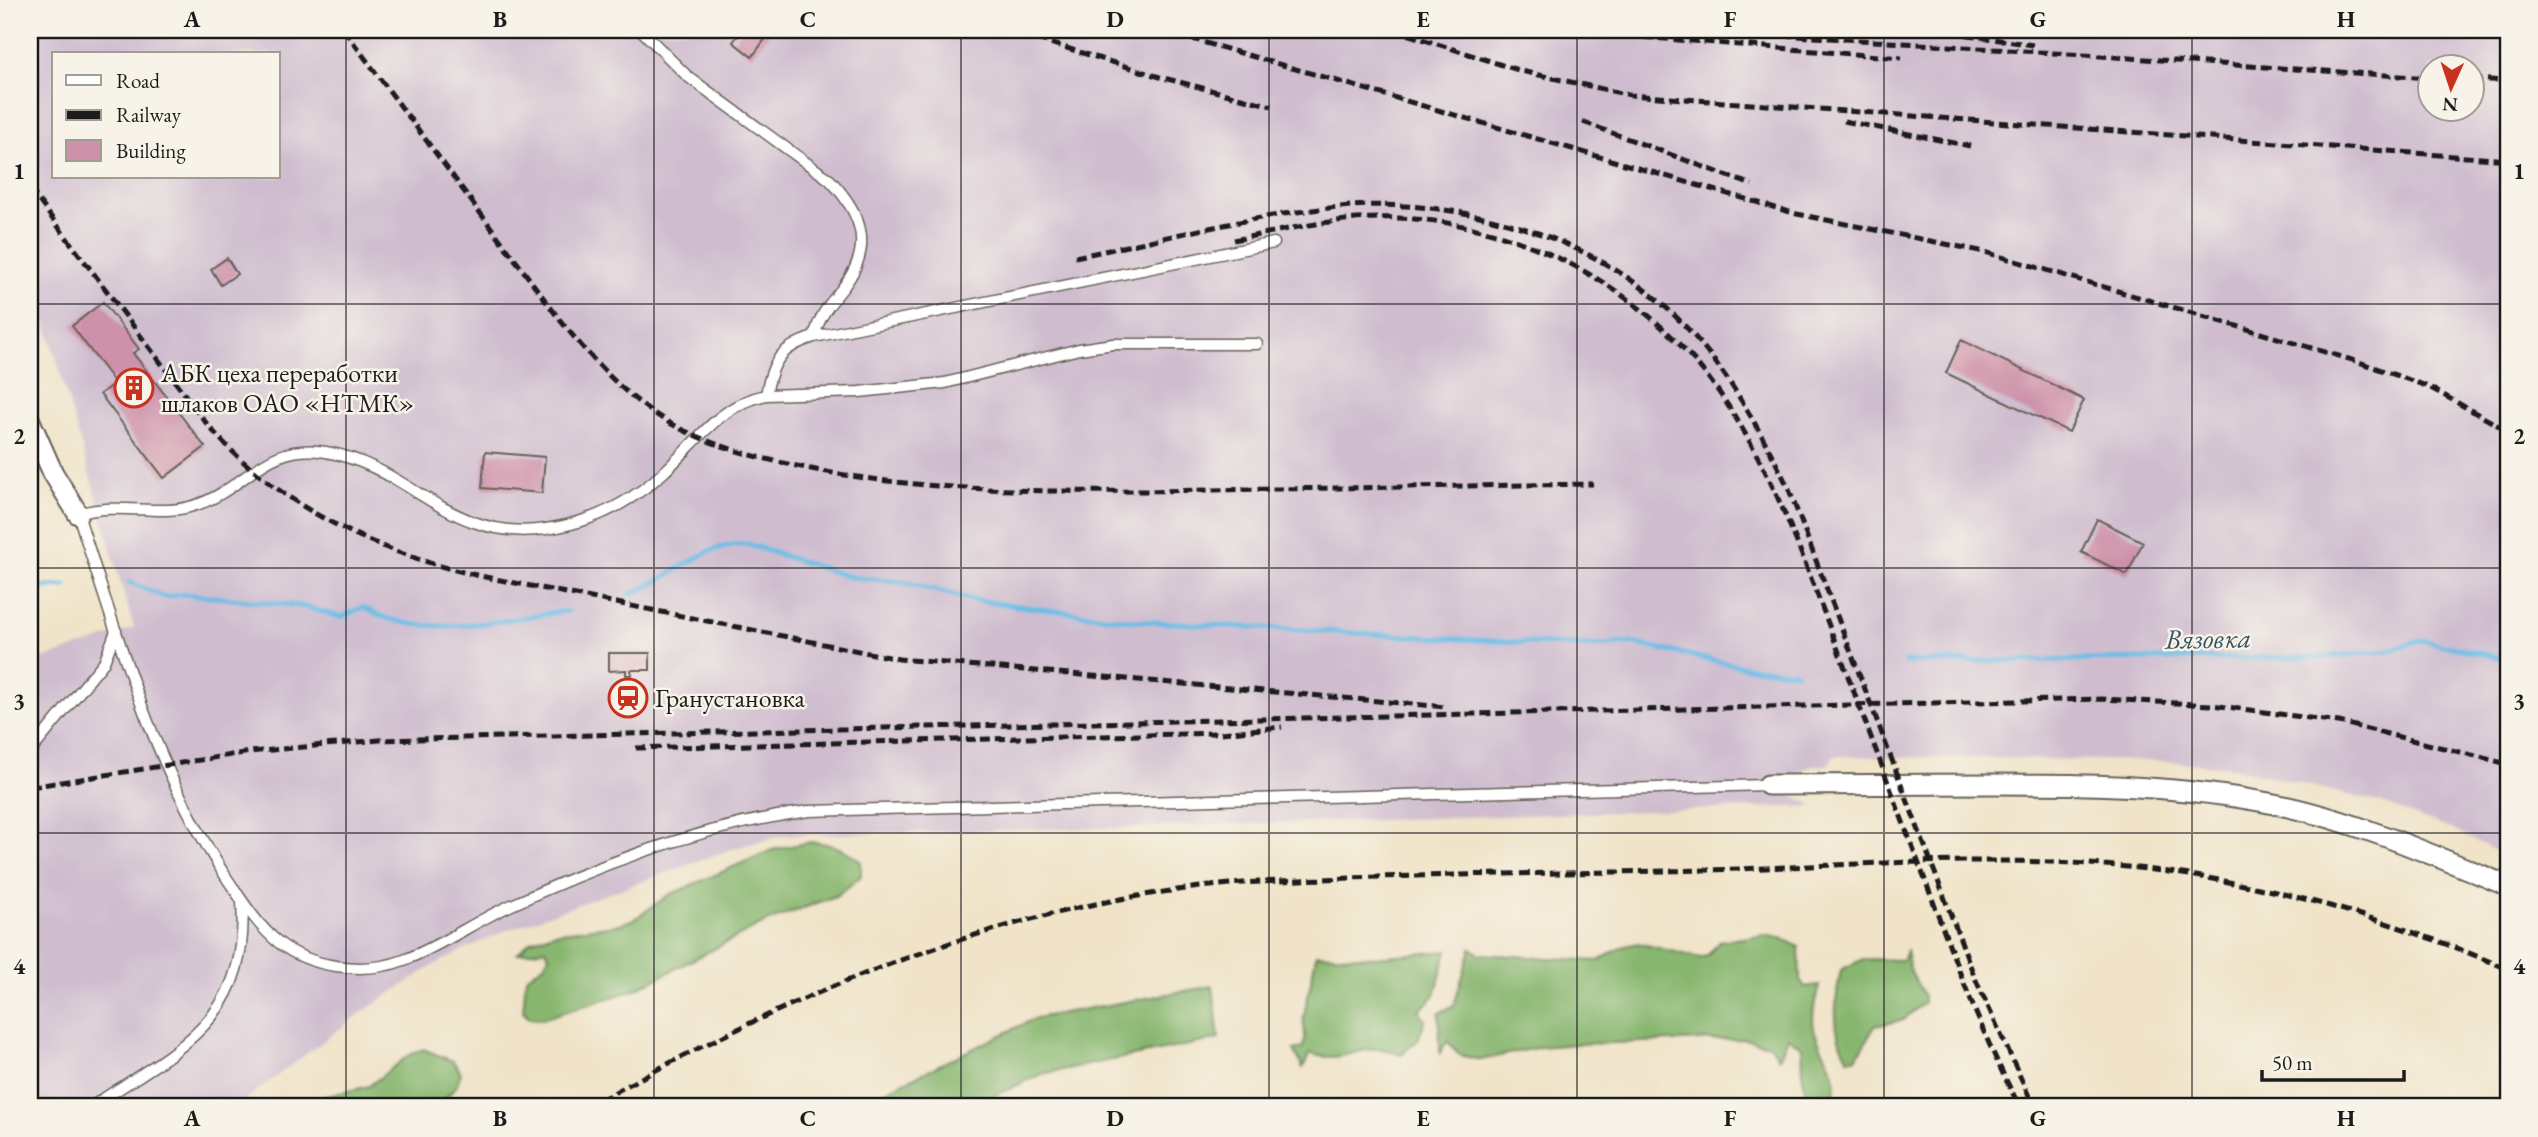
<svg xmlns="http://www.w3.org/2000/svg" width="2538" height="1137" viewBox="0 0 2538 1137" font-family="'EB Garamond',serif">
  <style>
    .industrial { fill: #cfbdcf; fill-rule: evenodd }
    .forest { fill: #87b66e; stroke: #526945; stroke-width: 2 }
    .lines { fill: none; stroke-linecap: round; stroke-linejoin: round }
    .stream { stroke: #6abce6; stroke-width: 5 }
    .building { fill: #cd91a9 }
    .service-casing { stroke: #666258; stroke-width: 13 }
    .minor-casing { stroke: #666258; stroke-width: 23 }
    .service { stroke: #fff; stroke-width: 10 }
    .minor { stroke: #fff; stroke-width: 19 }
    .rail { stroke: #1c1c1c; stroke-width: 5; stroke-dasharray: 10 5; stroke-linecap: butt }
    .grid { fill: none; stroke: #1c1c1c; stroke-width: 2; stroke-opacity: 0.55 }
    .labels { text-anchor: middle; stroke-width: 5; stroke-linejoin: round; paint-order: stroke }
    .poi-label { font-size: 26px; fill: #1c1c1c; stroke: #f7f3e8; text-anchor: start }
    .water-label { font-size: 28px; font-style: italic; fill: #375463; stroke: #f7f3e8 }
    .neatline { fill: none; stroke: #1c1c1c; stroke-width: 2.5 }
    .grid-label { font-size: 23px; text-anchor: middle; font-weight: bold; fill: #1c1c1c }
  </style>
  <rect width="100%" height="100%" fill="#f7f3e8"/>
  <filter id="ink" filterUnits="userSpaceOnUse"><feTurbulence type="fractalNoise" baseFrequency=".0143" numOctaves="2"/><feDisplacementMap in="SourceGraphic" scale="14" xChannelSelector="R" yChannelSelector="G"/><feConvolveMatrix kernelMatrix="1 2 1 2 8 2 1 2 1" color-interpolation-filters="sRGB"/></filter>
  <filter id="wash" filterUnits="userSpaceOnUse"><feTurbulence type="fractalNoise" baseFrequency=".00686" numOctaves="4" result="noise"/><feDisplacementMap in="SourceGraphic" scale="28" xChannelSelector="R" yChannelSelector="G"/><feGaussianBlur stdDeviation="1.57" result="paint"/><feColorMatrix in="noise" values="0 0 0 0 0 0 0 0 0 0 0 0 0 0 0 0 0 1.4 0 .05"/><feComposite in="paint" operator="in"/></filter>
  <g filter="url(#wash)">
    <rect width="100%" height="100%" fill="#f0e3c8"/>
    <path class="industrial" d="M30 30H2508V857L2453 830 2382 803 2231 767 2162 761 1834 756 1828 765 1812 766 1769 785 1815 806 1148 827 785 835 735 848 507 930 465 949 434 965 361 1013 235 1107H30V663L134 628 30 268ZM54 54H278V177H54ZM2430 66H2472V108H2430Z"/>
    <path class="forest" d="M810 842C831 843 845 848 861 862V876L838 895 766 922 634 990 542 1019 530 1018 523 1011 526 977 544 965 549 956 546 949 518 953 530 941 553 933 616 925 633 920 669 895 772 850Z
      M1765 935 1781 938 1799 947 1800 980 1805 987 1819 985C1816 999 1811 1014 1814 1029 1819 1052 1857 1092 1819 1104 1796 1093 1805 1068 1802 1048L1788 1037 1779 1058 1770 1045 1744 1039 1576 1044 1540 1047 1481 1060 1460 1055 1447 1041 1440 1053 1439 1013 1454 1005 1471 948 1480 954 1598 961 1622 947 1638 943 1700 958 1707 956 1720 941Z
      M1447 951 1435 995 1419 1011 1425 1020 1418 1040 1400 1055C1366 1037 1344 1067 1310 1053L1303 1068 1294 1050 1302 1048C1309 1036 1302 1028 1304 1015 1308 995 1313 975 1316 954L1373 957Z
      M1907 951 1909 969 1924 996V1002L1903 1020 1875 1026 1856 1058H1848C1831 1034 1835 997 1841 970L1863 959 1902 960Z
      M1213 986 1219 1039 1041 1074 971 1107H853L1036 1018Z
      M423 1049 453 1061 461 1073 456 1087 437 1107H301L307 1101 369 1086 409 1055Z"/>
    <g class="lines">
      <path class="stream" d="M129 582 165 597 185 594 301 606 341 617 363 607C421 643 503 618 568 611
        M30 583 43 587 66 586
        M630 594C672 580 700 543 747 544L850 577 904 582 972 600 1137 621 1585 646 1631 643 1745 667 1796 672
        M1905 662 2323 657 2388 651 2420 640 2508 659"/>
    </g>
    <g id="blocks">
      <path class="building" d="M742 30H769L771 31 752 57 733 42Z
        M227 258 237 274 221 285 211 269Z
        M103 302 139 349 133 353 205 447 164 478 100 394 115 383 72 326Z
        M1961 340 2084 400 2069 432 1946 373Z
        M485 452 545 457 542 493 482 488Z
        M2097 519 2143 542 2127 575 2081 552Z
        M609 653H650V670H631L632 675H626V670L609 671Z"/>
    </g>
  </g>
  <g filter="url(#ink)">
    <use href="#blocks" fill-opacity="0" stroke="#666258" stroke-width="2"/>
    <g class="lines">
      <defs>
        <path id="service" d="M641 30 687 76 830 180C864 216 874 249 841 290 828 306 819 317 814 337 781 347 772 361 766 395 720 404 696 443 663 473 630 503 590 523 546 529 449 543 410 466 326 452 264 441 245 491 193 506 157 517 119 501 78 514 118 639 155 770 228 880 243 902 257 925 278 942 310 968 365 975 404 960 438 947 470 925 503 909 599 864 704 825 809 811L1768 785
          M814 337 1274 243
          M766 395 859 392 945 383 1079 349 1113 344H1257
          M30 752 104 662 116 631
          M91 1107C178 1049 250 1021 242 902"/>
        <path id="minor" d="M30 421 53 473 78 514
          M1768 785C1842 785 1916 785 1990 784 2086 784 2180 785 2274 804 2354 820 2433 855 2508 886"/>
      </defs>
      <use href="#service" class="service-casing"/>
      <use href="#minor" class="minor-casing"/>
      <use href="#service" class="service"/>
      <use href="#minor" class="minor"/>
      <path class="rail" d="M344 30 560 320C594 362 632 405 681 429 721 449 767 460 811 469 943 495 1078 492 1212 490 1339 488 1466 486 1593 484
        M1008 30 1160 77 1272 106
        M1161 30 1797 214 1985 252 2359 362 2429 387 2508 431
        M1394 30 1521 71 1630 95 2508 160
        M1554 30 1902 58
        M1708 30 2430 78
        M1936 30 2033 45
        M2472 79 2508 81
        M1844 121 1970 146
        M1583 122 1752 185
        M30 189 207 424C276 506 377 553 480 576L899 659 1446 707
        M1234 240C1288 229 1342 216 1398 218 1514 222 1631 281 1703 371 1765 449 1799 547 1834 639 1866 724 1898 809 1930 893 1957 966 1983 1038 2020 1107
        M1075 257C1165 239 1259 213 1351 206 1462 199 1589 235 1671 312 1723 361 1757 424 1788 487L1975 978 2034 1107
        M636 748 1220 733 1282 727
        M30 787 250 752 379 740 2102 699 2212 705 2339 722 2508 764
        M588 1107C792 993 1008 901 1243 883 1397 874 1551 874 1706 870 1848 866 1995 853 2137 868 2265 882 2390 919 2508 969"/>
    </g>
  </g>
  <path class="grid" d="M346 30V1107M654 30V1107M961 30V1107M1269 30V1107M1577 30V1107M1884 30V1107M2192 30V1107M30 304H2508M30 568H2508M30 833H2508"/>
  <defs>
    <symbol id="building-ring" viewBox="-11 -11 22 22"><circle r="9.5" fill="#f7f3e8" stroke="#c8321e" stroke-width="1.5"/><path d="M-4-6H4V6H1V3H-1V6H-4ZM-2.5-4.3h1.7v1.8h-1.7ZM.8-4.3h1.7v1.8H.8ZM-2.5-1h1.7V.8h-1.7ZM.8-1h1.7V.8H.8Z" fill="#c8321e"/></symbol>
    <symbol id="station-ring" viewBox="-11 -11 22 22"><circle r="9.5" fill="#f7f3e8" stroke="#c8321e" stroke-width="1.5"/><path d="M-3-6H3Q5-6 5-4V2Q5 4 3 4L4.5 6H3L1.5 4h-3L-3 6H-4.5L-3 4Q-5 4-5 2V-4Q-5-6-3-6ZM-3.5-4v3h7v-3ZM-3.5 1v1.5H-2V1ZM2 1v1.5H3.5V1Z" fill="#c8321e"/></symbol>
  </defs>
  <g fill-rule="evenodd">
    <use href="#building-ring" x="112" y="366" width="44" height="44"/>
    <use href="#station-ring" x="606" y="676" width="44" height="44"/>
  </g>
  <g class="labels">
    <g class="poi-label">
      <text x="161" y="382">АБК цеха переработки<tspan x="161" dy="30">шлаков ОАО «НТМК»</tspan></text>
      <text x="655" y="707">Гранустановка</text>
    </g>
    <g class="water-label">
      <text transform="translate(2208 638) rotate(-1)" y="10">Вязовка</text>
    </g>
  </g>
  <rect width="2538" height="1137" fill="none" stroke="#f7f3e8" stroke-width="77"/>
  <rect x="52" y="52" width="228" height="126" fill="#f7f3e8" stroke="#9f9d96" stroke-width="2"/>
  <rect x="66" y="75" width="35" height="10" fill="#ffffff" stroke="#9f9d96" stroke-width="2"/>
  <text x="116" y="88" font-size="21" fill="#1c1c1c">Road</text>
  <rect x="66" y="110" width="35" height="10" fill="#1c1c1c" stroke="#9f9d96" stroke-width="2"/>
  <text x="116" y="122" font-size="21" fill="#1c1c1c">Railway</text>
  <rect x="66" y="140" width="35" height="21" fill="#cd91a9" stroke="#9f9d96" stroke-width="2"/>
  <text x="116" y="158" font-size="21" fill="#1c1c1c">Building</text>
  <g transform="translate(2451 88) rotate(183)"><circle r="33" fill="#f7f3e8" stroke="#9f9d96" stroke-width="2"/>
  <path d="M0-5L12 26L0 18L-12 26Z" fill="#c8321e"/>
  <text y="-10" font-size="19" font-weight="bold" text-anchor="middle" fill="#1c1c1c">N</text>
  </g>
  <path d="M2262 1070v10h142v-10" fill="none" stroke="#1c1c1c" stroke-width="3.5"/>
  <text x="2272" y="1070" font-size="21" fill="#1c1c1c" stroke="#f7f3e8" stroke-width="5" paint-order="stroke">50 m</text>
  <rect x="38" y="38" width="2462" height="1060" class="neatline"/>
  <g class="grid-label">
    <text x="192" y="27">A</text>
    <text x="500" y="27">B</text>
    <text x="808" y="27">C</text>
    <text x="1115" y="27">D</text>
    <text x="1423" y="27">E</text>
    <text x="1730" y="27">F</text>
    <text x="2038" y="27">G</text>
    <text x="2346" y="27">H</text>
    <text x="19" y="179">1</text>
    <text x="2519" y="179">1</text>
    <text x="19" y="444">2</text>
    <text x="2519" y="444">2</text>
    <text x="19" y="709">3</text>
    <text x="2519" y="709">3</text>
    <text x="19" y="974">4</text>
    <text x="2519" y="974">4</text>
    <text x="192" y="1126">A</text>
    <text x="500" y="1126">B</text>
    <text x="808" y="1126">C</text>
    <text x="1115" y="1126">D</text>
    <text x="1423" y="1126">E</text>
    <text x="1730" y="1126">F</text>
    <text x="2038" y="1126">G</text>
    <text x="2346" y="1126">H</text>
  </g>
</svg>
